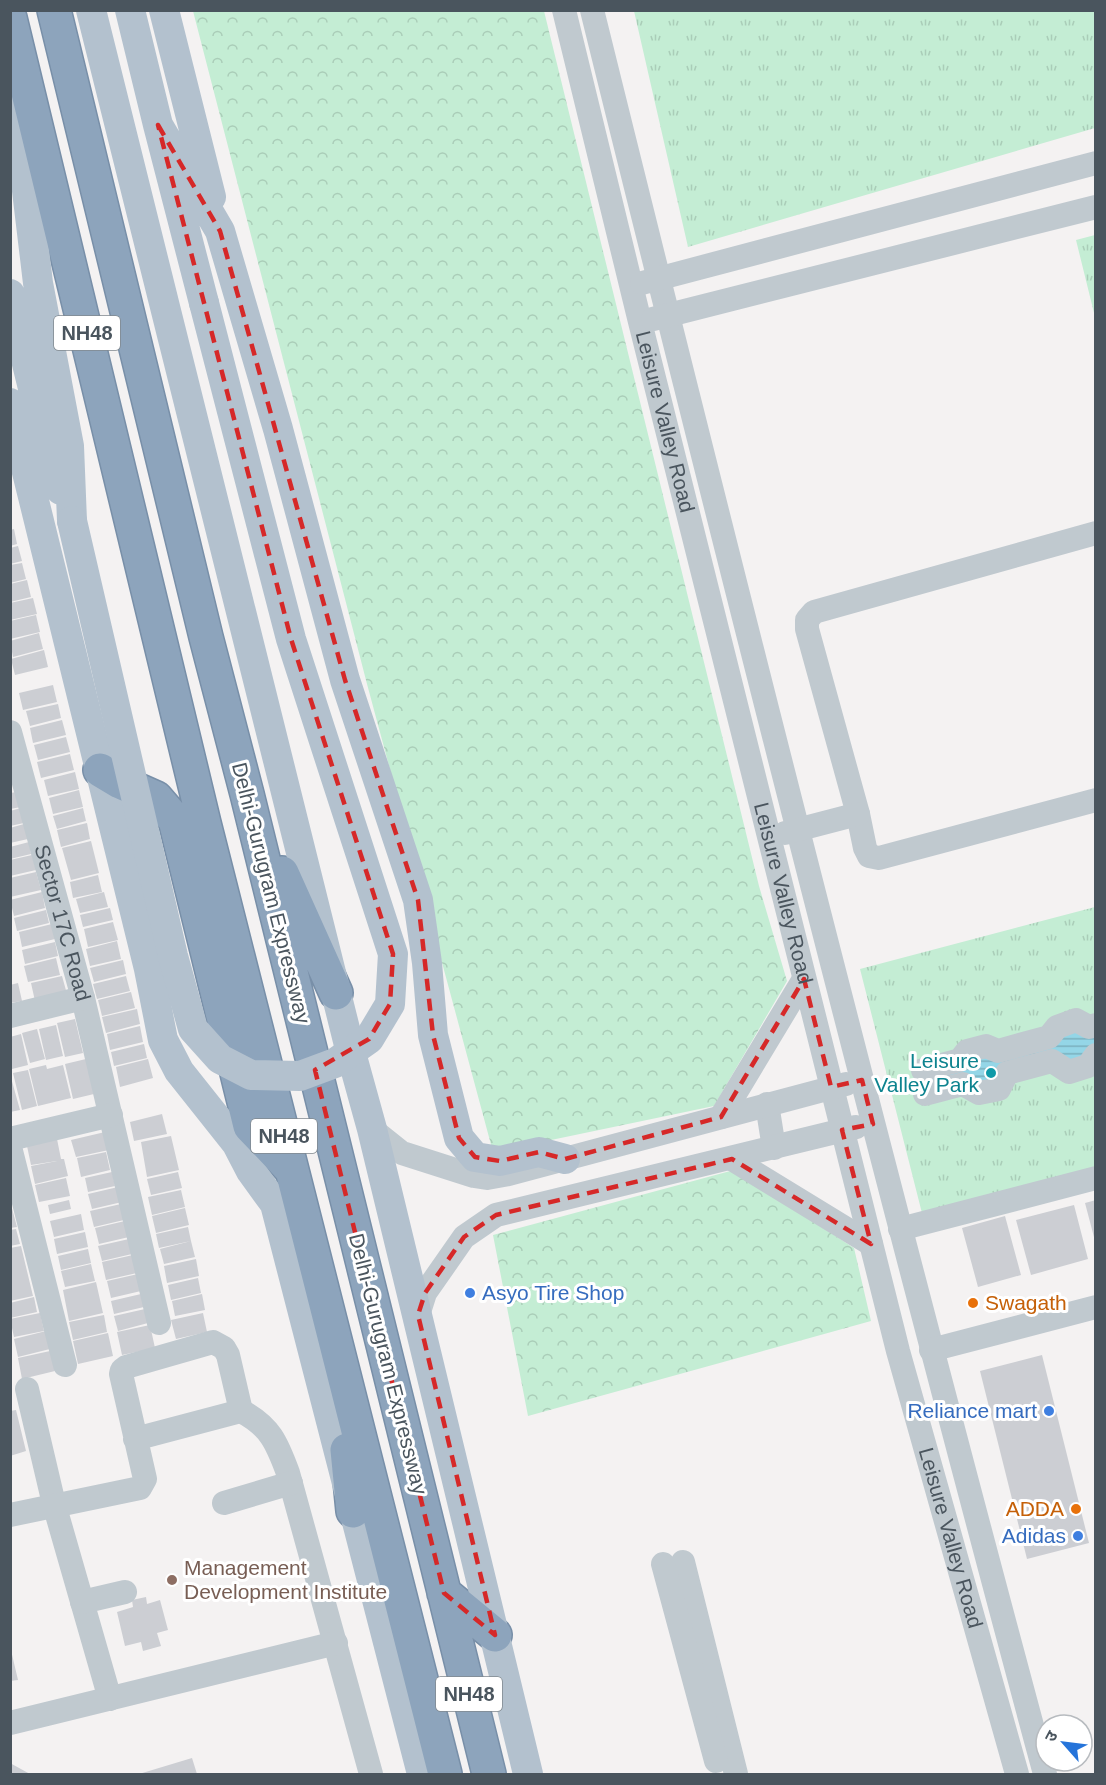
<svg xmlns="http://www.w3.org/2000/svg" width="1106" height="1785" viewBox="0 0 1106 1785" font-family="Helvetica,'Noto Sans Devanagari',sans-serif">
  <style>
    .forest { fill: url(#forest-crowns) }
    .park { fill: url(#park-tufts) }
    .water { fill: url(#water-rules) }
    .building { fill: #ccced3 }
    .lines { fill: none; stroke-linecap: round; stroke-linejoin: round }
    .highway-casing { stroke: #788fa8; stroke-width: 36 }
    .minor { stroke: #c0c9cf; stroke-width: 24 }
    .major { stroke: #b3c1ce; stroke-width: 30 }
    .highway { stroke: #8da4bc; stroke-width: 33 }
    .major-bridge { stroke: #b3c1ce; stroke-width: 30 }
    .marked { fill: none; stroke: #d62828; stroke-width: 4.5; stroke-dasharray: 12 8; stroke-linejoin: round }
    .culture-dot { fill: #0f9aa8; stroke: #fff; stroke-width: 2 }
    .shop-dot { fill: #3f7fe0; stroke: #fff; stroke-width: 2 }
    .food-dot { fill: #e8710a; stroke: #fff; stroke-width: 2 }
    .education-dot { fill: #8d6e63; stroke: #fff; stroke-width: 2 }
    .labels { text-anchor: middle; stroke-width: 6; stroke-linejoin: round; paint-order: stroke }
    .shield { fill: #fff; stroke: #80888e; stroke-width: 1.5 }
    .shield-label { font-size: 20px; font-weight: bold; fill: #4a555e }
    .street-label { font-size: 21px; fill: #4a555e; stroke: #fff }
    .culture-label { font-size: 21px; fill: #0d838f; stroke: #fff; text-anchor: end }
    .shop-label { font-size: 21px; fill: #366cbe; stroke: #fff; text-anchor: end }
    .food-label { font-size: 21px; fill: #c56008; stroke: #fff; text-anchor: start }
    .education-label { font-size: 21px; fill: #785e54; stroke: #fff; text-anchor: start }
  </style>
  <defs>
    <pattern id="forest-crowns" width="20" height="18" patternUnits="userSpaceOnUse" patternTransform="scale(1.5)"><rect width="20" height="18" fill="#c4edd4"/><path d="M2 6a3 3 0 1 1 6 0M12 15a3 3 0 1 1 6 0" fill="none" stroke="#aacdb8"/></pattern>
    <pattern id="park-tufts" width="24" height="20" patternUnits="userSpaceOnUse" patternTransform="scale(1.5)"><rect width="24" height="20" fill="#c4edd4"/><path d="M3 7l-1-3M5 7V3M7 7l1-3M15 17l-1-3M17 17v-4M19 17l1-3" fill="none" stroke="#aacdb8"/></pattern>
    <pattern id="water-rules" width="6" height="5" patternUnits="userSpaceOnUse" patternTransform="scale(1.5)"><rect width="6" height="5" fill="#94d6e7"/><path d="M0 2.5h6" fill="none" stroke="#7bb0be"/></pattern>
  </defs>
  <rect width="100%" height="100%" fill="#f4f2f2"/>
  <path class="forest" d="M193 11H544L759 886 787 981 714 1106 493 1152 367 684Z
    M734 1170 854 1248 871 1321 528 1416 493 1235Z"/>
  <path class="park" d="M634 11H1095V128L688 247Z
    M1095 235H1096L1095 317 1076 240Z
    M1095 907V1176L924 1221 860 969Z"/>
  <path class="water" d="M1095 1025V1055L1088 1066 1052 1062 999 1089 926 1092 921 1072Z"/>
  <path class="building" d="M14 529 17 544 10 546V530Z
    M18 546 22 561 10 564V548Z
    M22 563 26 579 10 583V565Z
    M27 580 31 597 10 602V584Z
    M33 598 37 614 10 620V603Z
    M36 615 40 632 10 639V621Z
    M39 633 43 649 13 657 10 641Z
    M44 650 48 667 15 675 11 659Z
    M53 685 57 702 23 710 19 693Z
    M58 704 61 718 30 726 26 711Z
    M62 720 66 735 33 743 30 728Z
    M66 737 70 752 38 760 34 745Z
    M70 754 74 770 41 778 37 762Z
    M75 772 79 789 48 796 44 780Z
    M79 790 83 807 53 814 49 798Z
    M17 792 21 807 10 809V793Z
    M21 808 24 823 10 826V811Z
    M83 808 86 821 57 829 53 816Z
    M87 823 90 839 61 847 57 830Z
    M24 824 28 839 10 843V828Z
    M91 841 99 873 71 880 62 848Z
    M29 842 31 854 10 859V847Z
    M32 855 36 870 10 876V860Z
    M36 872 41 890 10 897V878Z
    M98 875 102 892 73 898 70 882Z
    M42 892 45 908 14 916 10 900Z
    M104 892 108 907 80 913 76 899Z
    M110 908 113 920 83 927 80 915Z
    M46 910 49 923 17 931 14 918Z
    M113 922 118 940 88 947 84 929Z
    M52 924 55 939 22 947 19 932Z
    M117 941 121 959 90 966 86 949Z
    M55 942 58 956 25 964 22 950Z
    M56 958 60 975 28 982 24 966Z
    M123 960 126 974 94 982 90 968Z
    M62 976 67 994 35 1001 31 983Z
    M126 976 130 991 97 999 93 984Z
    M18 983 22 1001 10 1003V985Z
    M131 992 135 1008 102 1016 98 1000Z
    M137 1009 140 1024 106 1033 102 1017Z
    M75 1019 83 1053 65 1057 57 1023Z
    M56 1025 63 1056 46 1060 39 1029Z
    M140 1026 143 1042 110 1050 107 1034Z
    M37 1029 45 1059 30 1063 22 1033Z
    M21 1034 28 1065 12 1069 10 1037Z
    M144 1044 147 1058 114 1066 111 1052Z
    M86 1059 94 1094 73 1099 65 1064Z
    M148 1059 153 1078 120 1087 116 1067Z
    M46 1065 47 1069 63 1065 71 1098 38 1106 29 1069Z
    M28 1070 37 1106 22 1110 13 1073Z
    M10 1074 20 1110 10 1112Z
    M162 1114 167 1134 134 1141 130 1122Z
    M105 1132 109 1150 76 1157 71 1140Z
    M171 1136 179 1170 147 1177 141 1142Z
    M57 1139 61 1159H64L68 1176 35 1184 31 1166 57 1161 31 1165 27 1146Z
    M106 1152 110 1170 81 1177 77 1158Z
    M112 1172 115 1186 88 1192 85 1178Z
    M178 1172 182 1188 151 1195 147 1179Z
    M66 1178 70 1196 39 1202 35 1185Z
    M118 1187 122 1202 92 1209 88 1194Z
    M181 1190 185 1207 152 1215 148 1197Z
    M69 1200 71 1209 50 1214 48 1205Z
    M1096 1200V1241H1095L1085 1203Z
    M10 1201 17 1227 10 1228Z
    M121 1204 124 1220 94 1227 90 1211Z
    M1074 1205 1088 1259 1031 1275 1016 1220Z
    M185 1208 189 1225 156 1233 152 1216Z
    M81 1214 84 1230 54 1237 50 1221Z
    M1005 1216 1021 1275 978 1287 962 1228Z
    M125 1221 129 1237 99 1244 95 1228Z
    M188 1227 191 1241 159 1248 156 1234Z
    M16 1229 20 1244 10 1246V1230Z
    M85 1232 88 1247 57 1254 54 1239Z
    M129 1239 132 1254 102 1261 98 1246Z
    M191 1241 195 1257 164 1264 160 1249Z
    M21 1246 33 1296 10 1301V1248Z
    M88 1249 91 1263 61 1270 58 1256Z
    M133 1255 137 1273 106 1280 102 1262Z
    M196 1259 199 1276 167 1283 164 1266Z
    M91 1264 95 1281 65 1287 61 1271Z
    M138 1274 141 1291 111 1298 107 1281Z
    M198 1278 201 1293 171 1300 168 1285Z
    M96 1282 103 1313 69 1321 63 1290Z
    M141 1294 144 1307 114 1314 111 1301Z
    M202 1294 205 1310 175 1316 172 1301Z
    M34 1297 37 1312 10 1318V1303Z
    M145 1309 148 1323 118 1331 114 1316Z
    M40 1313 44 1331 14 1337 10 1319Z
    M203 1313 207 1332 176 1339 171 1320Z
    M104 1315 107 1332 73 1340 69 1322Z
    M150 1325 155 1348 122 1355 117 1332Z
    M46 1331 50 1349 18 1357 14 1339Z
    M108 1333 113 1356 78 1364 73 1341Z
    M50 1351 55 1371 22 1379 18 1358Z
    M1042 1355 1089 1543 1027 1559 980 1371Z
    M16 1410 26 1451 10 1456V1411Z
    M146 1597 147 1604 160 1600 168 1630 157 1633 161 1646 143 1651 141 1642 125 1646 117 1612 133 1607 132 1600Z
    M10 1646 18 1680 10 1681Z
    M192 1758 197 1774H139Z
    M10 1763 30 1774H10Z"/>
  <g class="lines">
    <defs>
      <path id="highway" d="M54 10 206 637 247 794 489 1774
        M10 18 204 823 445 1774
        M100 770 120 782 156 798 175 820 250 1126 291 1169
        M282 873 336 993
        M347 1450 353 1511
        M444 1593 495 1635"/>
    </defs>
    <use href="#highway" class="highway-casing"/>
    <g class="minor">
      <path id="s1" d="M564 10 640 322 898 1351 1017 1774"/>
      <path d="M592 10C738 600 887 1188 1045 1774"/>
      <path d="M642 283 1096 163"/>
      <path d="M653 319 1096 207"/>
      <path d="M1096 533 814 612 807 620V629L858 814 865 848 869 856 879 858 1096 800"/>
      <path id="s2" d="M10 732 83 998 159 1323"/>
      <path d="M785 833 858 814"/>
      <path d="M10 1016 83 998"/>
      <path d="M923 1070 960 1060 967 1051 986 1046 998 1051 1049 1037 1057 1027 1076 1020 1089 1027 1096 1025"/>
      <path d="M925 1094 963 1084 979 1093 999 1089 1007 1073 1052 1061 1069 1072 1088 1066 1096 1055"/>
      <path d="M767 1104 774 1148"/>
      <path d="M721 1117 804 979"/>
      <path d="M372 1129 402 1153 474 1176 487 1178 509 1174 846 1084"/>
      <path d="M10 1139 111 1115"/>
      <path d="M10 1147 65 1365"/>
      <path d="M732 1159 871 1244"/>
      <path d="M900 1229 1096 1178"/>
      <path d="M418 1315 425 1293 464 1237 496 1215 856 1127"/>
      <path d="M931 1350 1096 1307"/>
      <path d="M27 1389 54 1504 110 1699"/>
      <path d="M241 1411C270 1426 277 1443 288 1473L371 1774"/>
      <path d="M224 1503 291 1483"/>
      <path d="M10 1515 140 1488 145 1479 121 1374 122 1370 126 1367 213 1342 224 1348 228 1355 241 1411 135 1439"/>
      <path d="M683 1562 736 1774"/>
      <path d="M663 1564 716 1761"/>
      <path d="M82 1602 125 1592"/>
      <path d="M10 1723 336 1643"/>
    </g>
    <path class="major" d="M91 10 351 1053 372 1129 528 1774
      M130 10 158 125 204 303
      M164 10 211 197
      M15 90 38 283 69 446 72 521
      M158 125 220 231 278 429 345 680 418 900 427 963 433 1035 459 1138 475 1157 500 1161 539 1152 565 1159
      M10 294 50 458 61 490
      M10 403 149 969 163 1040 179 1071 237 1144 251 1171 275 1204 422 1774"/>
    <use href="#highway" class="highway"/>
    <path class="major-bridge" d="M72 521 173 956 193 1029 220 1059 251 1075 300 1076 335 1063 369 1039 390 1004 393 954 291 639 204 303"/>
  </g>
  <path class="marked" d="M158 125 220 231 345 680 418 900 433 1035 459 1138 475 1157 500 1161 539 1152 565 1159 721 1117 804 979 831 1087 862 1080 873 1124 842 1130 871 1244 732 1159 496 1215 464 1237 425 1293 418 1315 495 1635 444 1593 315 1070 369 1039 390 1004 393 954 291 639Z"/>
  <circle class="culture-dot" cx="991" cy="1073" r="6"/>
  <g class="shop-dot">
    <circle cx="470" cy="1293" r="6"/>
    <circle cx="1049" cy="1411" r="6"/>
    <circle cx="1078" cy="1536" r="6"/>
  </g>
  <g class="food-dot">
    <circle cx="973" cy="1303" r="6"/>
    <circle cx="1076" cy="1509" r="6"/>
  </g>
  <circle class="education-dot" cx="172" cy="1580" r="6"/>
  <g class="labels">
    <g class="shield">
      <rect x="54" y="316" width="66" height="34" rx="4.5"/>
      <rect x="251" y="1119" width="66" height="34" rx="4.5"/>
      <rect x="436" y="1677" width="66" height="34" rx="4.5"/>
    </g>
    <g class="shield-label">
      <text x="87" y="340">NH48</text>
      <text x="284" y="1143">NH48</text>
      <text x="469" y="1701">NH48</text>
    </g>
    <g class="street-label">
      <text dy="7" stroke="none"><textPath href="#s1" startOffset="424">Leisure Valley Road</textPath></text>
      <text transform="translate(271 893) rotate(76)" y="7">Delhi-Gurugram Expressway</text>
      <text dy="7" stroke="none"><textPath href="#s1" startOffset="910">Leisure Valley Road</textPath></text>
      <text dy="7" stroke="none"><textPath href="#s2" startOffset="198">Sector 17C Road</textPath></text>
      <text transform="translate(388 1364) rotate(76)" y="7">Delhi-Gurugram Expressway</text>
      <text dy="7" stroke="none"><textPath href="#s1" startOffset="1576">Leisure Valley Road</textPath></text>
    </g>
    <g class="culture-label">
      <text x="979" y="1068">Leisure<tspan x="979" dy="24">Valley Park</tspan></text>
    </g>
    <g class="shop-label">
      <text x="482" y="1300" text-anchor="start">Asyo Tire Shop</text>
      <text x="1037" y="1418">Reliance mart</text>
      <text x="1066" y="1543">Adidas</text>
    </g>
    <g class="food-label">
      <text x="985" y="1310">Swagath</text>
      <text x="1064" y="1516" text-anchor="end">ADDA</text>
    </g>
    <g class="education-label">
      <text x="184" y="1575">Management<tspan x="184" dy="24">Development Institute</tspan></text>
    </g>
  </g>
  <rect width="1106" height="1785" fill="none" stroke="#4a555e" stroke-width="24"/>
  <g transform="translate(1064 1743) rotate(298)"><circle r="28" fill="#ffffff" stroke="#b7bbbf" stroke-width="1.5"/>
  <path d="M0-4.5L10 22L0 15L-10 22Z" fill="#2574da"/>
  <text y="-9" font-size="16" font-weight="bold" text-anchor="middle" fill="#4a555e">उ</text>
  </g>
</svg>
